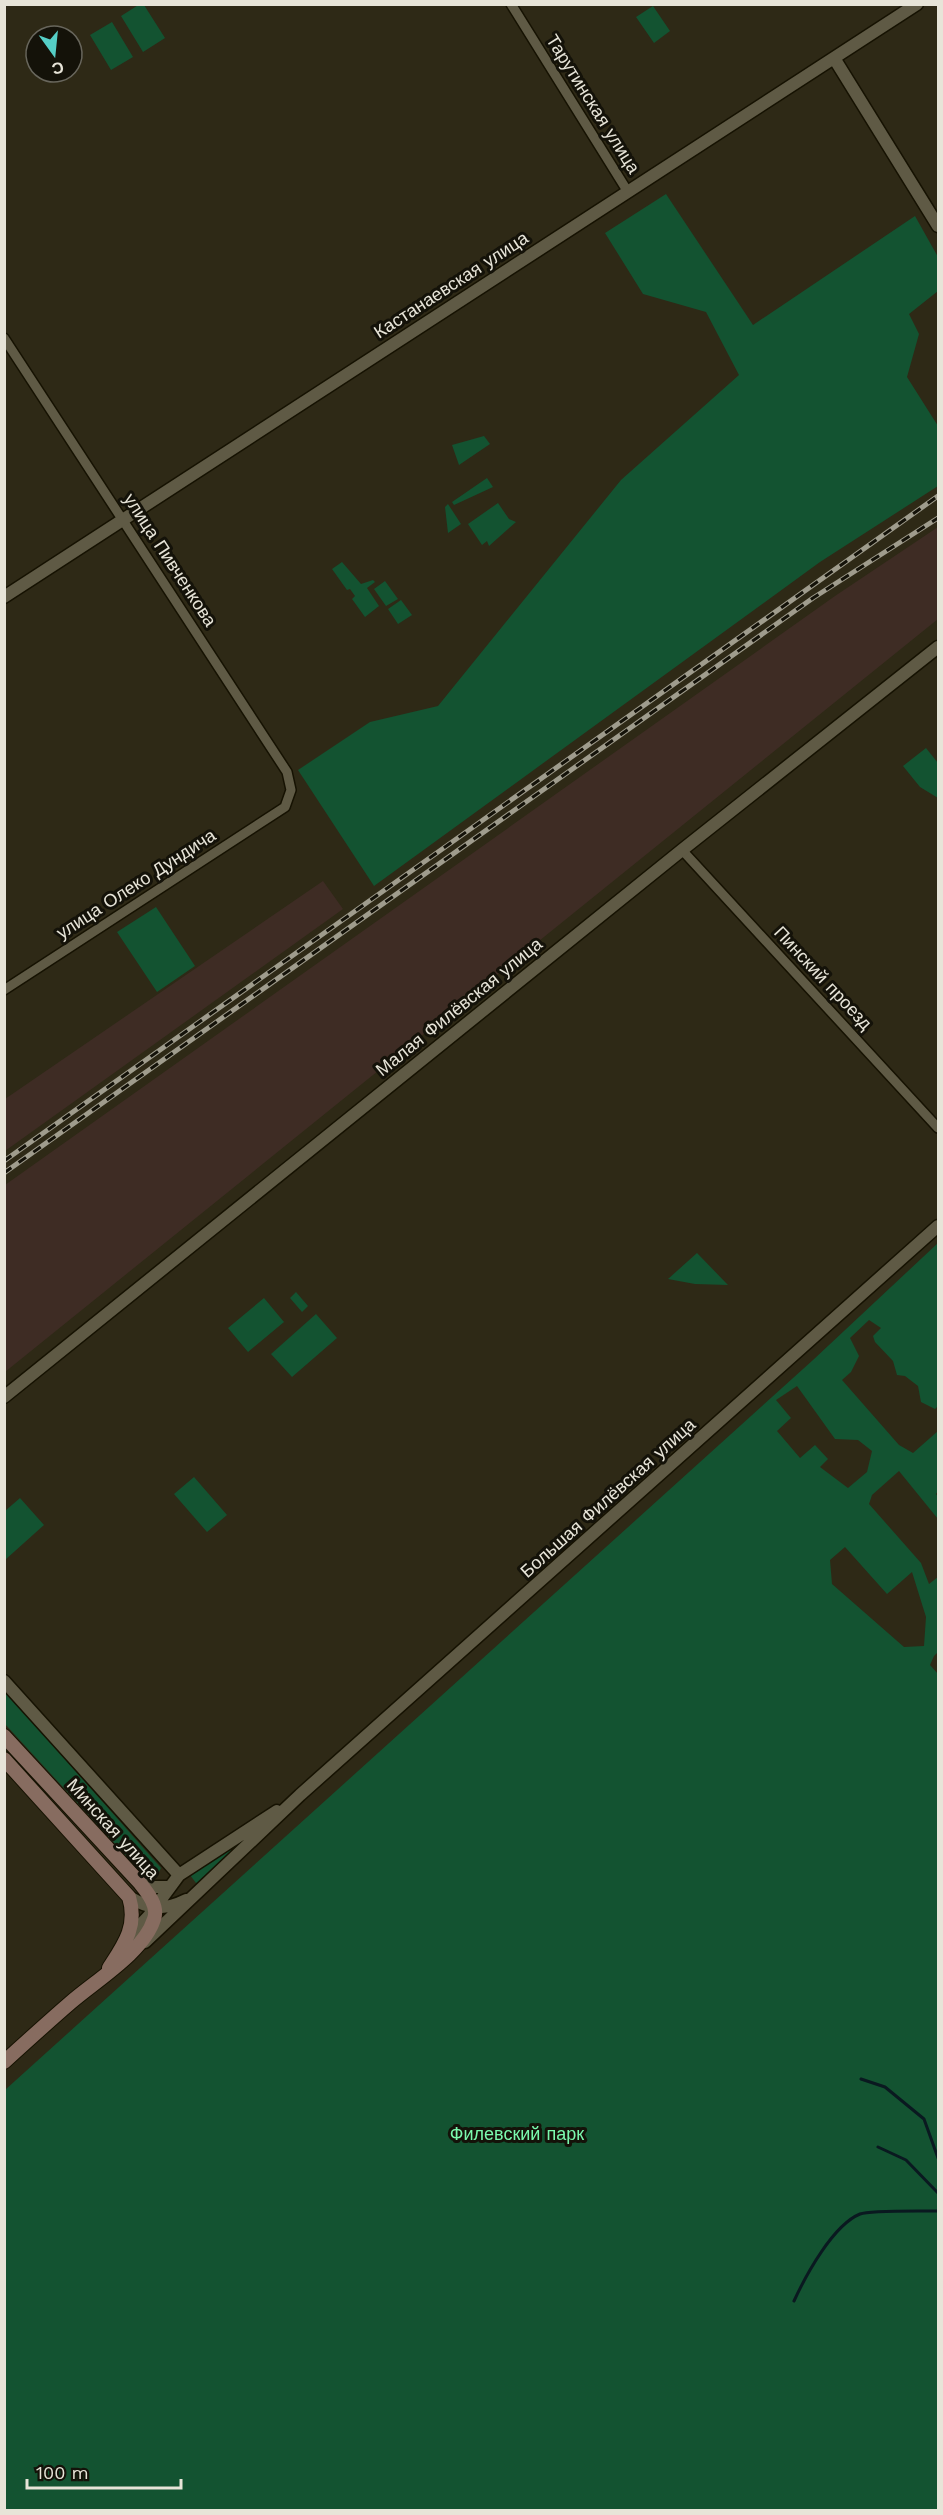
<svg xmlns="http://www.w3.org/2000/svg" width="943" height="2515" viewBox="0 0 943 2515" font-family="'Work Sans',sans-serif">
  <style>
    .industrial { fill: #3e2c24 }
    .green { fill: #135331; fill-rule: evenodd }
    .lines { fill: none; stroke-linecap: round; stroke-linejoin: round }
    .stream { stroke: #0a1920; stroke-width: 3 }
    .minor-casing { stroke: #161202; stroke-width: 12 }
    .tertiary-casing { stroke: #161202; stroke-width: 15 }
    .secondary-casing { stroke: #161202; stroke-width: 16 }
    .minor { stroke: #5f5a45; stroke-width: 9 }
    .tertiary { stroke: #5f5a45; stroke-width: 12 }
    .secondary { stroke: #876c60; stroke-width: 14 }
    .rail-casing { stroke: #9f9c8d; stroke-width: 5 }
    .rail { stroke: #141209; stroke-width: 3; stroke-dasharray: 9; stroke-linecap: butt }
    .labels { text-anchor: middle; stroke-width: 6; stroke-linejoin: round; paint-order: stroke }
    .street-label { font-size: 18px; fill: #e7e4d8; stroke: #141209 }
    .park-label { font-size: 18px; fill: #7bf9ae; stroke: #141209 }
  </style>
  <rect width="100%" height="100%" fill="#2e2916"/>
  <path class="industrial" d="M938 527V619L5 1372V1185L835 596Z
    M323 881 343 909 5 1151V1099Z"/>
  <path class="green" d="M140 4 144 5 165 38 143 52 121 16Z
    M653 6 670 31 654 43 636 17Z
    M112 22 133 57 111 70 90 35Z
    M666 194 753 325 915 216 938 257V291L909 314 919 334 907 377 938 426V486L820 562 374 886 298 770 370 722 438 706 621 480 739 375 706 312 643 294 605 233Z
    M484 436 490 444 459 465 452 445Z
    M487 478 493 487 454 505 452 502Z
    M498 503 509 519 516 522 489 546 487 541 482 545 468 524Z
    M448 504 461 524 448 533 445 507Z
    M342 562 361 584 373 580 375 582 367 588 379 606 365 617 352 599 355 596 350 589 347 590 332 569Z
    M385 581 398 599 386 606 374 589Z
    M401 600 412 615 398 624 388 609Z
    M926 748 938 763V798L920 787 903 766Z
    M156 907 195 966 157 992 117 932Z
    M938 1243V1406L935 1409 921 1402 918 1386 905 1376 897 1375 893 1361 875 1342 873 1336 881 1328 869 1320 850 1338 859 1356 851 1372 842 1380 899 1445 913 1453 938 1431V1491L936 1494 938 1497V1519L899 1471 872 1495 869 1504 921 1563 929 1584 938 1577V1652L934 1656 930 1665 938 1674V2510H5V2090L813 1360ZM797 1386 835 1439 858 1440 872 1451 867 1472 848 1488 820 1467 828 1459 815 1445 800 1458 777 1431 791 1418 776 1400ZM845 1547 887 1594 912 1572 926 1617 924 1646 904 1647 832 1584 830 1560Z
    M697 1253 728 1285 695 1284 668 1279Z
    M296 1292 308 1306 302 1312 290 1298Z
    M264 1298 284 1322 248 1352 228 1328Z
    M316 1314 337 1338 292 1377 271 1354Z
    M194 1477 227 1515 207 1532 174 1494Z
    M20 1498 44 1525 5 1560V1511Z
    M4 1690 161 1868 152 1884 5 1724Z
    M261 1824 200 1882 196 1883 190 1875 200 1866Z"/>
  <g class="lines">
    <path class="stream" d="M861 2079 885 2087 924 2119 938 2158
      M878 2147 906 2160 938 2193
      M794 2301C806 2275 833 2225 860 2214 870 2210 924 2211 938 2211"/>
    <defs>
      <path id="minor" d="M511 4 628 192
        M4 338 287 772 291 790 285 807 4 990
        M682 850 938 1128"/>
      <path id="tertiary" d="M834 58 938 226
        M4 597 917 4
        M4 1397 682 850 938 647
        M4 1681 179 1875
        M139 1882 151 1887H170
        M129 1897C149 1909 164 1911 186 1900
        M129 1937 148 1917 179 1875 277 1811
        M145 1942 300 1795 938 1226"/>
      <path id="secondary" d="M4 1736 139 1882C147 1892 159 1906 154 1919 144 1952 95 1981 70 2003 48 2022 26 2042 4 2062
        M4 1759 129 1897C138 1926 124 1945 109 1968"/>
    </defs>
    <use href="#minor" class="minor-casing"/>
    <use href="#tertiary" class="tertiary-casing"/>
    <use href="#secondary" class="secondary-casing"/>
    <use href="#minor" class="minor"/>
    <use href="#tertiary" class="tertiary"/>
    <use href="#secondary" class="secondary"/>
    <defs>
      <path id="rail" d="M4 1161 938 496
        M4 1173 813 598 938 518"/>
    </defs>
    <use href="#rail" class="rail-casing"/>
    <use href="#rail" class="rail"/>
  </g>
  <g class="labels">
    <g class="street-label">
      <text transform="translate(593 104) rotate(58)" y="6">Тарутинская улица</text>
      <text transform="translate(451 285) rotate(-33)" y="6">Кастанаевская улица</text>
      <text transform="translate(170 560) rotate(57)" y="6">улица Пивченкова</text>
      <text transform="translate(136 884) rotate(-33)" y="6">улица Олеко Дундича</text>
      <text transform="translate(823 978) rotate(47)" y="6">Пинский проезд</text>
      <text transform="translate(459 1007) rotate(-39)" y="6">Малая Филёвская улица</text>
      <text transform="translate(608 1498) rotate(-42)" y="6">Большая Филёвская улица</text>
      <text transform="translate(113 1829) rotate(48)" y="6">Минская улица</text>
    </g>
    <g class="park-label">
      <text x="517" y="2140">Филевский парк</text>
    </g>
  </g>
  <rect width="943" height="2515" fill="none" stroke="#e7e4d8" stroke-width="12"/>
  <g transform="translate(54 54) rotate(165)"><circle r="28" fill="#141209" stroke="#68665c" stroke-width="1.5"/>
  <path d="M0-4.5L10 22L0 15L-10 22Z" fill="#55cec6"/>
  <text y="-9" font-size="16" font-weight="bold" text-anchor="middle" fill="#e7e4d8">С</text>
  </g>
  <path d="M27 2479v9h154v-9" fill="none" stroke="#e7e4d8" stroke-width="3"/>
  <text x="36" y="2479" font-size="18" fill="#e7e4d8" stroke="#141209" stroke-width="4.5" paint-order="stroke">100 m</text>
</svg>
